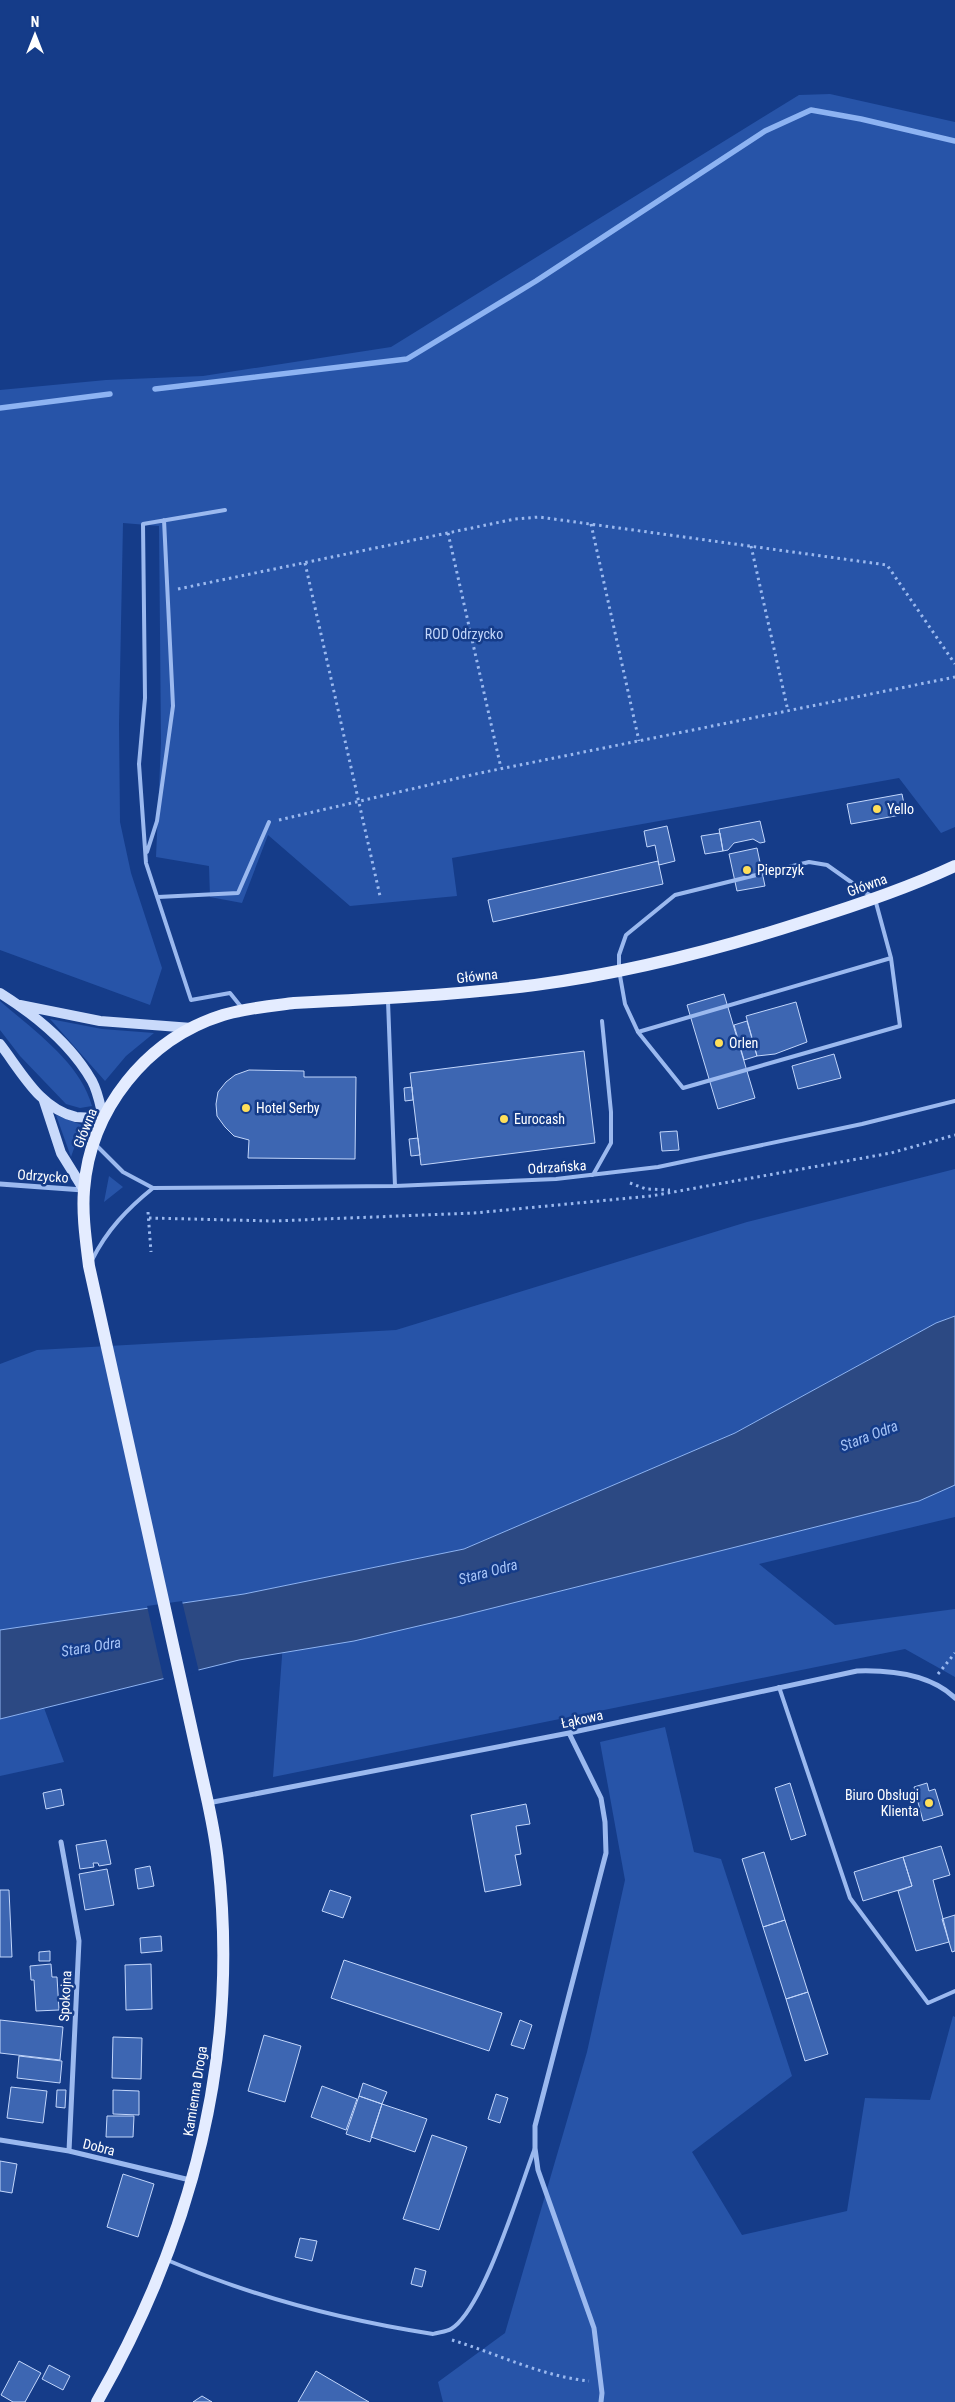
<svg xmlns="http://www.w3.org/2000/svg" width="955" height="2402" viewBox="0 0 955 2402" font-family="'Roboto Condensed',sans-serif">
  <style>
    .green { fill: #2754a8 }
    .water { fill: #2c4983; stroke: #8db3f2 }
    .pier { fill: #153c89 }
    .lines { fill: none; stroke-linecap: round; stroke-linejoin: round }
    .stream { stroke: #8db3f2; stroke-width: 5.5 }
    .building { fill: #3d66b2; stroke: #c2d6fb }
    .path { stroke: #9bb9ef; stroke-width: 3; stroke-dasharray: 2.5 4; stroke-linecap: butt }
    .service { stroke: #9bb9ef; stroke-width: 4 }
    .minor { stroke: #9bb9ef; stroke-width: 5 }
    .secondary { stroke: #c9dafb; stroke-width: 10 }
    .primary { stroke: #e4ecff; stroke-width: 12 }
    .poi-dot { fill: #ffdf5a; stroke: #153c89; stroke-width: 2 }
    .labels { text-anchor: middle; stroke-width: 5; stroke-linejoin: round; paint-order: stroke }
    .park-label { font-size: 14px; fill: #c2d6fb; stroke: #153c89 }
    .poi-label { font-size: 14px; fill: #fff; stroke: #153c89; text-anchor: start }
    .street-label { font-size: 14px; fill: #fff; stroke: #153c89 }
    .water-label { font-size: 15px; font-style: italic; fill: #a7c4f7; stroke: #153c89 }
  </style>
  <rect width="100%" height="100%" fill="#153c89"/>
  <path class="green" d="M830 94 955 122V827L941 833 899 778 452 858 457 896 350 906 268 835 242 903 210 897 209 866 156 857 161 743 159 526 123 523 119 724 120 822 131 873 162 968 150 1005 0 950V390L106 380 203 376 391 347 799 95Z
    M0 1001C33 1030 80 1062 92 1106L80 1108 66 1104 20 1056 0 1030Z
    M50 1019 102 1029 154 1033 126 1056 105 1081Z
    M56 1115 82 1125 71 1157Z
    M955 1169V1316L936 1323 735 1433 464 1549 244 1594 0 1630V1364L37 1350 396 1330 747 1222Z
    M109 1176 123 1187 104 1202Z
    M955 1477V1517L759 1564 835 1625 955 1609V1677L905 1649 273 1777 283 1643Z
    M44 1708 64 1762 0 1776V1719Z
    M665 1727 694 1852 721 1859 792 2076 692 2152 742 2235 847 2211 865 2098 930 2100 953 2016 955 2017V2402H443L438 2382 505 2333 587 2052 625 1880 600 1742Z"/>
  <path class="water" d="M955 1316V1485L919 1501 457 1617 354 1641 239 1660 0 1719V1630L244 1594 464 1549 735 1433 936 1323Z"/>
  <path class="pier" d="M182 1601 199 1672 164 1681 147 1606Z"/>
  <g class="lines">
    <path class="stream" d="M155 389 407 359 536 281 765 131 811 110 861 119 955 141
      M0 408 110 394"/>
  </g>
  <path class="building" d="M902 794 906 814 851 824 847 804Z
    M760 821 765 842 760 843 753 839 734 843 728 850 723 851 719 829Z
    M667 826 675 861 659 865 655 845 647 847 644 831Z
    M720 833 723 851 705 854 701 836Z
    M757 848 765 886 737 891 729 854Z
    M658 861 663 884 493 922 488 900Z
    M724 994 755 1098 718 1109 687 1005Z
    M796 1002 807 1042 775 1054 757 1056 746 1016Z
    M747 1021 757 1056 744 1060 734 1025Z
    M584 1051 595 1143 421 1165 410 1073Z
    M834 1054 841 1078 798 1089 792 1066Z
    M249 1070 304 1071V1077H356L355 1159 248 1158 249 1140 234 1136 225 1127 217 1116 216 1104 218 1092 226 1082 235 1075Z
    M412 1087 413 1100 405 1101 404 1088Z
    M677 1131 679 1150 662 1151 660 1132Z
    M418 1138 420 1155 411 1156 409 1139Z
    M790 1783 806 1835 791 1840 775 1788Z
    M927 1783 929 1791 935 1789 943 1815 923 1821 914 1787Z
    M61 1789 64 1805 46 1809 43 1793Z
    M526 1804 530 1824 516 1826 521 1854 515 1855 521 1885 485 1892 471 1815Z
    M106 1840 111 1864 99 1866 98 1863H93L94 1867 80 1869 76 1845Z
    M941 1846 950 1875 933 1880 949 1942 916 1951 898 1891 912 1886 903 1857Z
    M764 1852 785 1920 763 1927 742 1859Z
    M903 1857 912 1886 863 1901 854 1872Z
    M150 1866 154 1886 138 1889 135 1869Z
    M107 1869 114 1905 85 1910 79 1874Z
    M0 1890H9L12 1957H0Z
    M330 1890 351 1897 343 1918 322 1911Z
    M955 1915V1951L952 1952 942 1919Z
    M785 1920 808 1992 786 1999 763 1927Z
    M161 1936 162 1951 141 1953 140 1938Z
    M50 1951V1961H39V1952Z
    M344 1960 502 2013 489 2051 331 1998Z
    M51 1964 52 1977H57L59 2010 36 2011 34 1980H31L30 1966Z
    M151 1964 152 2009 126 2010 125 1965Z
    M808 1992 828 2054 805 2061 786 1999Z
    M0 2020 63 2027 60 2060 0 2053Z
    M520 2020 532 2025 524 2049 511 2045Z
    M264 2035 301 2046 285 2102 248 2091Z
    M113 2037 142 2038 141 2079 112 2078Z
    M19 2056 62 2061 60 2083 17 2078Z
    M363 2083 387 2092 382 2104 359 2096Z
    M322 2086 357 2099 346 2130 311 2117Z
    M11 2087 47 2091 43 2123 7 2118Z
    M57 2090H66L65 2108 56 2107Z
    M113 2090 139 2091V2115L113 2114Z
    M496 2094 508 2098 500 2123 488 2119Z
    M359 2096 382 2104 370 2142 346 2134Z
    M382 2104 427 2119 415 2152 371 2137Z
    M107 2116H134L133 2137H106Z
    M432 2135 467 2147 439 2230 403 2219Z
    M0 2161 17 2164 12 2193 0 2191Z
    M123 2174 154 2184 138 2237 107 2227Z
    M300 2238 317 2241 312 2261 295 2257Z
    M415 2268 426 2271 422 2287 411 2284Z
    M19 2361 41 2373 25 2402H13L1 2395Z
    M49 2365 70 2376 63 2390 42 2379Z
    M316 2371 369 2402H298Z
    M202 2396 212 2402H193Z"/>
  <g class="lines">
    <path class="path" d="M591 524 639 741
      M448 533 501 768
      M751 546 788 711
      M305 563 380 896
      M178 589 515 519 539 517 887 565 955 664
      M279 820 480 773 955 677
      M630 1183 646 1189 670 1190
      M148 1212 151 1252
      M149 1218 273 1221 474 1213 651 1196 891 1153 955 1135
      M938 1674 955 1653
      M452 2340C498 2354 541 2376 589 2381"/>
    <path class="service" d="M225 510 143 524 145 698 139 764 146 863 191 1000 230 993 242 1008
      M147 852 157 821 173 706 164 520
      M809 862 827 865 875 899 891 958 638 1032 625 1004 619 970V955L626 935 675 895Z
      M158 897 238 893 269 822
      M388 1001 395 1186
      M638 1032 683 1088 900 1026 891 958
      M97 1146 123 1172 153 1188 395 1186 556 1179 658 1167 862 1124 955 1101
      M593 1175 611 1143V1112L602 1021
      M92 1260C107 1230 127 1209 153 1188
      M779 1687 850 1898 928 2003 955 1991
      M167 2260C251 2296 342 2320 433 2334 438 2332 446 2332 451 2329 484 2309 520 2187 535 2148"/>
    <path class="minor" d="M0 1184 83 1190
      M569 1733 601 1798 605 1822 606 1853 535 2126V2148L538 2170 594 2328 602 2393 601 2402
      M208 1803 569 1733 857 1671C890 1670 930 1674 955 1698
      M61 1842 79 1941 69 2151
      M0 2140 69 2151 190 2180"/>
    <path class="secondary" d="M0 993C35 1015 71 1044 92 1081 98 1092 100 1105 103 1117 95 1117 85 1118 76 1117 40 1109 21 1071 0 1044
      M20 1005 100 1021 192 1028
      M44 1101 61 1153 84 1190"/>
    <path class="primary" d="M97 2402C192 2236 240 2054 218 1862 216 1842 212 1822 208 1803L89 1266C86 1241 82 1215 84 1190 90 1110 146 1039 223 1015 246 1008 270 1006 294 1003 375 999 455 995 535 985 626 973 716 950 803 922 855 906 906 889 955 866"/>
  </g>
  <g class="poi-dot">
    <circle cx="877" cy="809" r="5"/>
    <circle cx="747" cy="870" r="5"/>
    <circle cx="719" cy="1043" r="5"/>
    <circle cx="246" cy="1108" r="5"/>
    <circle cx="504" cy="1119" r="5"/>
    <circle cx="929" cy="1803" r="5"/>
  </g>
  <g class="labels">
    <g class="park-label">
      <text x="464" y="639">ROD Odrzycko</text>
    </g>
    <g class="poi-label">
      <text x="887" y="814">Yello</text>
      <text x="757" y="875">Pieprzyk</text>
      <text x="729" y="1048">Orlen</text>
      <text x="256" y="1113">Hotel Serby</text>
      <text x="514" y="1124">Eurocash</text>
      <text x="919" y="1800" text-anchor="end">Biuro Obsługi<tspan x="919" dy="16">Klienta</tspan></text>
    </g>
    <g class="street-label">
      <text transform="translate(867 885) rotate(-20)" y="5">Główna</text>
      <text transform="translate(477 976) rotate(-6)" y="5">Główna</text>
      <text transform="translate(85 1128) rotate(-68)" y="5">Główna</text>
      <text transform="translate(557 1167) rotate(-4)" y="5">Odrzańska</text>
      <text transform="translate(43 1176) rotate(4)" y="5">Odrzycko</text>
      <text transform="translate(582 1719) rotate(-12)" y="5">Łąkowa</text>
      <text transform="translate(65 1996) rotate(-87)" y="5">Spokojna</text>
      <text transform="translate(195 2091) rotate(-81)" y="5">Kamienna Droga</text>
      <text transform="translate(99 2147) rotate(14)" y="5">Dobra</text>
    </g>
    <g class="water-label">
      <text transform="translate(869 1436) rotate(-21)" y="5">Stara Odra</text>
      <text transform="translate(488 1572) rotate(-15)" y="5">Stara Odra</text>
      <text transform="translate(91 1647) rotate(-9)" y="5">Stara Odra</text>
    </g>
  </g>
  <g transform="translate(35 35)" stroke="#153c89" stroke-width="4" paint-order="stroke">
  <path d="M0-4L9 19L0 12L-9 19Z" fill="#ffffff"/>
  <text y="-8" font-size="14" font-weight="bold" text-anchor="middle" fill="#ffffff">N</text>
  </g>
</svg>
